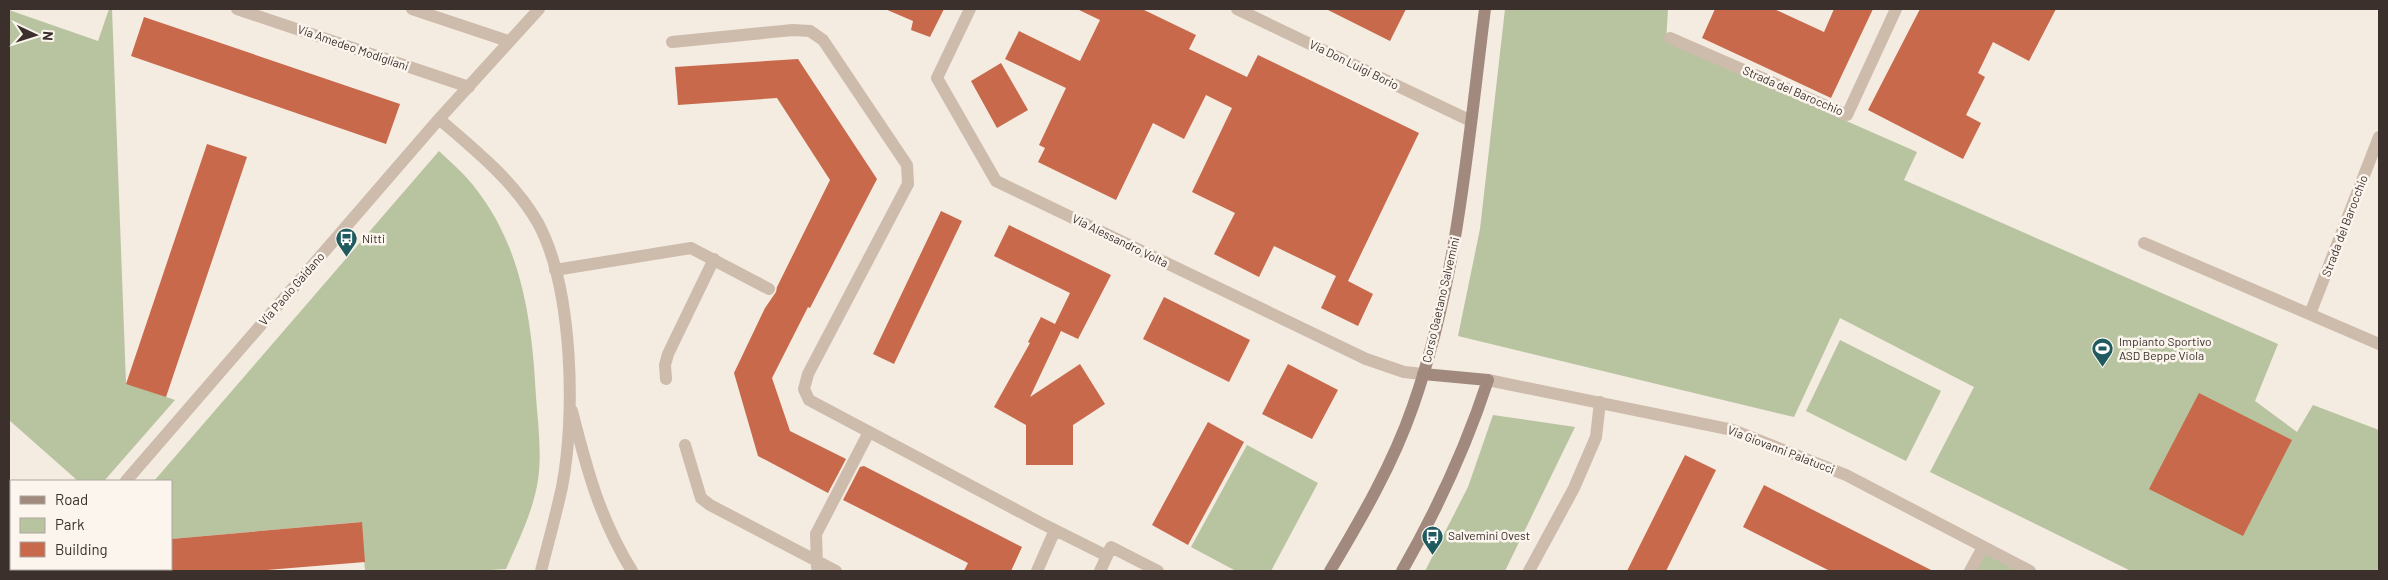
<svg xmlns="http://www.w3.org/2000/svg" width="2388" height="580" viewBox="0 0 2388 580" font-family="Barlow,sans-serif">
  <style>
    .green { fill: #b8c4a0 }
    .building { fill: #c8694b }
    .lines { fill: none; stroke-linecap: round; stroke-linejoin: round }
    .street { stroke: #cdbbac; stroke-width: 12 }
    .secondary { stroke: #a18a7d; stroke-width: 12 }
    .labels { text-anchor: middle; stroke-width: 5; stroke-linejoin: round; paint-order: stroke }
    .street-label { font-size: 12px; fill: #3b302b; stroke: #fbf5ee }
    .poi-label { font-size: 12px; fill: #3b302b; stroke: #fbf5ee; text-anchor: start }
  </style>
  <rect width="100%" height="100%" fill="#f4ebe1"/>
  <path class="green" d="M109 9H112L126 383 175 400 104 481H78L9 420V10L98 41Z
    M1505 9H1668L1666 42 1917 152 1904 180 2278 344 2255 401 2297 432 2313 405 2379 430V571H2131L1930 472 1974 387 1840 318 1794 417 1458 336 1480 229Z
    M439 151C448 160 458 168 466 177 521 238 532 318 536 397 538 424 542 453 538 480 533 512 519 539 506 569L473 571H365L361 522 171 539V481H154Z
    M1840 340 1941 391 1906 461 1806 411Z
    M1493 415 1575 427 1505 571H1425L1468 487Z
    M1247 445 1318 483 1271 571H1236L1191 547Z
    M1983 548 2029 571H1970Z"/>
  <path class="building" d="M885 9H944L930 37 911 30 913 21Z
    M1077 9H1142L1196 35 1189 49 1247 77 1258 55 1419 133 1348 281 1373 294 1358 326 1321 308 1336 276 1274 246 1259 277 1214 254 1235 213 1192 192 1232 108 1206 95 1184 139 1153 123 1116 200 1038 162 1045 148 1039 145 1066 88 1005 59 1019 31 1080 61 1100 20Z
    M1326 9H1406L1390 41Z
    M1715 9H1774L1824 32 1834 9H1873L1831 98 1702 38Z
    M1920 9H2056L2029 61 1993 42 1978 73 1985 77 1966 115 1981 123 1963 159 1868 110Z
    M144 17 400 104 386 144 131 56Z
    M798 59 877 179 810 308 808 307 772 378 790 431 846 459 828 493 758 456 734 373 765 308 776 292 777 287 830 180 777 98 678 105 675 67Z
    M1001 63 1028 110 997 128 971 81Z
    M207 144 247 157 166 397 126 384Z
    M941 211 962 221 894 364 873 354Z
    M1009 225 1111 275 1078 339 1061 331 1030 397 1080 364 1105 404 1073 425V465H1026V425L994 407 1030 343 1028 342 1041 317 1055 324 1070 293 994 256Z
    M1164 297 1250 340 1229 382 1143 339Z
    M1288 364 1338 390 1312 439 1262 414Z
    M2199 393 2292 440 2243 536 2149 489Z
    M1208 422 1244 442 1188 545 1152 525Z
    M1685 455 1716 470 1666 571H1627Z
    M864 466 1022 547 1011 571H964L968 563 843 500 860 467Z
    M1764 485 1933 571H1830L1743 527Z
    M362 522 365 562 253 571H171V539Z"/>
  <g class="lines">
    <path class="street" d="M237 9 469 87
      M412 9 508 41
      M970 9 937 78 996 181 1366 359 1404 372 1423 374
      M1237 9 1471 121
      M1670 38 1847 115 1896 9
      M672 42 793 30 810 31 823 40 907 165 908 184 808 374 804 389 809 400 1039 522 1107 556
      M439 119C475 150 514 181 538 223 573 288 576 415 562 487 556 515 548 543 541 571
      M2144 243 2379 344
      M555 270 691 248 769 289
      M2310 314 2379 137
      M666 379 665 365 668 354 714 259
      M1488 380 1733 430 1846 475 2030 571
      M572 411C587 470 600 519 632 571
      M685 445 701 498 710 505 836 571
      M126 481 439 119 539 9
      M817 567 816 534 869 432
      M49 571 51 569
      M1037 571 1055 530
      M1100 571 1111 547 1158 571
      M1529 571 1574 488 1596 437 1600 402
      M1970 571 1983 547"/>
    <path class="secondary" d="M1330 571C1361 519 1393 464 1413 406 1458 278 1468 142 1485 9
      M1402 571C1437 510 1466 447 1488 380L1423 374"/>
  </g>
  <defs>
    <symbol id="bus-pin" viewBox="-11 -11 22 30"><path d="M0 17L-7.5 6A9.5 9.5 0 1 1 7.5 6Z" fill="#1f5a5e" stroke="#fbf5ee"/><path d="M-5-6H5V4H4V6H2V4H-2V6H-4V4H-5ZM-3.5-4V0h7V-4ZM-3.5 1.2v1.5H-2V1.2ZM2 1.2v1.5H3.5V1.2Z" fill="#fff"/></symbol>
    <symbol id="stadium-pin" viewBox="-11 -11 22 30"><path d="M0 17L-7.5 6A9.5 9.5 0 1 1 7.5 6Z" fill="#1f5a5e" stroke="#fbf5ee"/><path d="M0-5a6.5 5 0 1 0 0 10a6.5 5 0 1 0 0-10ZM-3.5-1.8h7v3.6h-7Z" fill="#fff"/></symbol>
  </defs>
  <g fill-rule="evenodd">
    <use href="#bus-pin" x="334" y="226" width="25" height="34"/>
    <use href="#stadium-pin" x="2090" y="336" width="25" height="34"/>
    <use href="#bus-pin" x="1420" y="524" width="25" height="34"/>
  </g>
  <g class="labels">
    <g class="street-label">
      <text transform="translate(353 48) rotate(19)" y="4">Via Amedeo Modigliani</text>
      <text transform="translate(1354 65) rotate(26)" y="4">Via Don Luigi Borio</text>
      <text transform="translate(1793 91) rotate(23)" y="4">Strada del Barocchio</text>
      <text transform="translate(2345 226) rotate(-69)" y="4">Strada del Barocchio</text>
      <text transform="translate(1120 241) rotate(26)" y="4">Via Alessandro Volta</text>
      <text transform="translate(292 289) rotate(-49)" y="4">Via Paolo Gaidano</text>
      <text transform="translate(1441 300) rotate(-77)" y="4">Corso Gaetano Salvemini</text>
      <text transform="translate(1781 450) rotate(21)" y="4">Via Giovanni Palatucci</text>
    </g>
    <g class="poi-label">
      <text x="362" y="243">Nitti</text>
      <text x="2119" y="346">Impianto Sportivo<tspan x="2119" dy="14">ASD Beppe Viola</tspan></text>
      <text x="1448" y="540">Salvemini Ovest</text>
    </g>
  </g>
  <rect width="2388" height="580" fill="none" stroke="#3b302b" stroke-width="20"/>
  <rect x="10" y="480" width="162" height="90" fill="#fbf5ee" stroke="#aea6a0"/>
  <rect x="20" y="496" width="25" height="8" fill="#a18a7d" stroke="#aea6a0"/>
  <text x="55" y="505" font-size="15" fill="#3b302b">Road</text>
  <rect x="20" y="518" width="25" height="15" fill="#b8c4a0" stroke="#aea6a0"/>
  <text x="55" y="530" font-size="15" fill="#3b302b">Park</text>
  <rect x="20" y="542" width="25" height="15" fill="#c8694b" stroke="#aea6a0"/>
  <text x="55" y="555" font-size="15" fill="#3b302b">Building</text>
  <g transform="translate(35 35) rotate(94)" stroke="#fbf5ee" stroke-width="4" paint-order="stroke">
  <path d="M0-4L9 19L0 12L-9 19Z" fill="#3b302b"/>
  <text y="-8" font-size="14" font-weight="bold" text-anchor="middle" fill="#3b302b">N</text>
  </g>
</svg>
